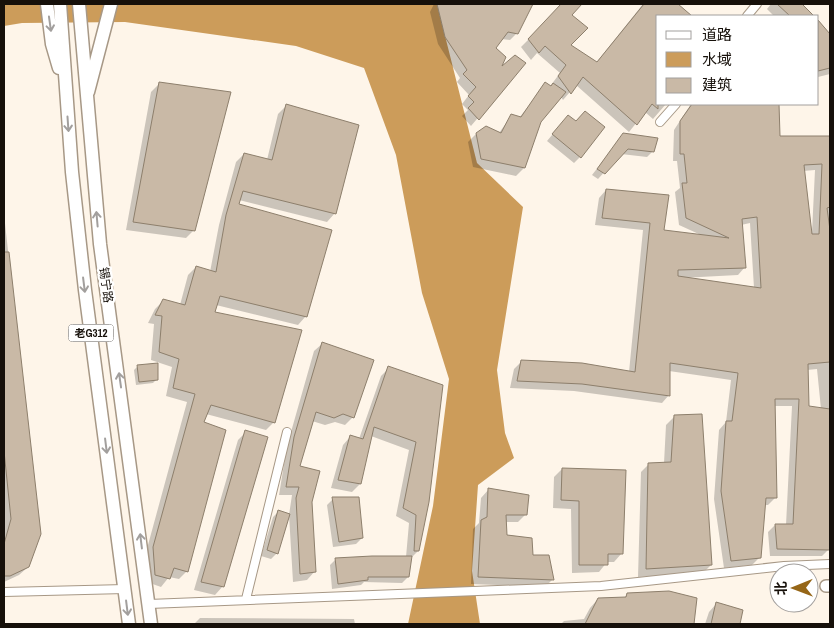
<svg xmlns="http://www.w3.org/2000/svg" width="834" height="628" viewBox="0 0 834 628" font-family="'Archivo Narrow','Noto Sans SC',sans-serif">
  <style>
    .water { fill: #cc9c5a }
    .shadow { fill: #0003; fill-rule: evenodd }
    .building { fill: #c9b9a6; stroke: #8d7f6c; fill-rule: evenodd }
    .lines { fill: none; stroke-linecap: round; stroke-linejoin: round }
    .street-casing { stroke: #a79886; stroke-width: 10 }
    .secondary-casing { stroke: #a79886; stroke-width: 14 }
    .primary-casing { stroke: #a79886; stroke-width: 15 }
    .street { stroke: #fff; stroke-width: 8 }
    .secondary { stroke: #fff; stroke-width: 11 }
    .primary { stroke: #fff; stroke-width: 12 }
    .oneway { stroke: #a29f9d }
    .labels { text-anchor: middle; stroke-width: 4.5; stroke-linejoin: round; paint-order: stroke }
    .shield { fill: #fff; stroke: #5c5854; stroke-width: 1 }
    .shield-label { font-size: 11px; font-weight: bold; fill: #16100a }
    .street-label { font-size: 12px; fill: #16100a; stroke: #fff }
  </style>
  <rect width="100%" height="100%" fill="#fef5e9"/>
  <path class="water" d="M4 4H437L477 163 523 207 497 370 505 433 514 458 478 485 472 571 480 624H408L433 506 449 379 422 293 396 155 364 68 296 46 125 22 22 23 4 26Z"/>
  <path class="shadow" d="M434 4H451L449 7 455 4H532L517 33 510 40 501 39 494 48 498 71 524 63 471 126 462 116 468 110 462 104 469 95 457 82 460 78 438 44 430 12Z
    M564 4H580L570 15 569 45 596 63 643 4H677L690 16H658V104H666L653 119 645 112 629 132 576 85 563 100 561 97 540 121 524 168 516 176 473 167 468 142 476 134 499 133 512 115 519 118 546 84 555 90 551 85 560 73 537 53 531 60 521 47Z
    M771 4H800L812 16H774L767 9Z
    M818 22 830 36V74L818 77Z
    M159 84 194 230 186 238 126 230 151 92Z
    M691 104H778V137H830V536L829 549 822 556H770L768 532 775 525H786L792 406H774L776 497 768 505H764L760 557 752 565 724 568 714 499 719 430 726 422 731 380 669 371V395L662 403 574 391 510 388 514 369 521 362 629 372 643 230 595 225 599 198 606 190 663 231 701 235 679 225 675 192 680 188 677 161H673L674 130ZM815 170 812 232H811L803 171ZM750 223 754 288 681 278 738 275 745 267 741 225ZM817 369 821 409 808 407 807 370Z
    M286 106 335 213 327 222 239 200 238 205 306 316 298 325 216 305 213 313 274 422 266 430 206 414 203 423 187 571 179 579 169 577 161 587 147 582 145 556 187 402 166 396 172 367 151 360 154 324 148 323 155 309 164 300 180 305 188 275 196 267 210 272 219 225 236 162 244 154 267 160 278 114Z
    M562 123 580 157 574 163 547 141Z
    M624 134 653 151 647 157 621 154 598 179 592 175Z
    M4 214 39 534 28 567 19 575 4 582Z
    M323 343 353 417 345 425 335 422 325 425 312 421 299 467 310 502 315 571 307 580 293 582 289 515 277 553 271 559 261 556 273 517 279 511 289 515 292 495H279L287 446 314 351Z
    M138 366 157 379 153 383 136 385 134 370Z
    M389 368 442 386 418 551 411 558 408 577 402 583 364 582 361 585 332 589 330 565 336 559 406 557 409 523 396 516 409 450 371 436 360 484 352 492 331 488 343 445 350 437 359 439 381 376Z
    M674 417 711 565 703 573 638 577 641 472 649 464 664 463 666 425Z
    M246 432 223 586 215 595 194 590 238 440Z
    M562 469 622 553 614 562H607L599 572 572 573 571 509 553 508 554 477Z
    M489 489 526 514 518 522H505L506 536 532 557 553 579 545 587 471 584 473 529 479 523 481 498Z
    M333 499 362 538 356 544 333 547 327 505Z
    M628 594 695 599 692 624H561L564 621 584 619 590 608 598 599H623Z
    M717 603 742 610 739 624H705L709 612Z
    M200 618 354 619 355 624H194Z"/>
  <path class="building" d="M437 4H533L518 34 508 32 496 48 506 57 502 66 515 55 526 63 479 120 468 108 474 102 468 96 476 87 463 74 467 70 445 37Z
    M561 4H582L572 15 588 28 571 45 597 62 644 4H678L692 16H658V109L652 104 637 125 583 77 571 94 558 76 566 65 545 46 539 53 528 39Z
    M777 4H802L814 16H790Z
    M818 20 830 34V68L818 71Z
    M159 82 231 92 195 231 133 222Z
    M545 82 551 86 553 83 566 92 541 122 525 168 481 159 476 133 486 126 501 133 511 114 521 117Z
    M286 104 359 125 336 214 243 191 239 204 332 230 307 317 220 296 215 312 302 330 275 423 211 405 204 422 226 430 188 572 174 568 170 579 155 575 153 547 195 394 173 388 179 359 159 352 162 316 155 315 163 299 185 305 196 266 216 272 226 215 244 153 272 160Z
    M692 104H779L780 136H830V207L827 208 830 230V362L808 364 809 406 830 409V550L777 549 775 524H793L799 399H775L777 498H766L761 558 731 561 721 491 726 421H732L738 373 670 363V396L582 384 517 381 521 360 582 363 635 372 650 223 602 218 606 189 669 195 664 230 729 238 686 218 682 183H687L684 154H680V121ZM822 164 819 234H812L804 165ZM757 217 761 288 678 276V270L746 268 742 219Z
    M585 111 605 127 581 158 552 134 568 115 576 121Z
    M623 133 658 138 654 152 628 149 605 174 597 169Z
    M4 252H9L41 534 29 567 10 576H4V544L11 519 4 451Z
    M322 342 374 360 354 418 343 414 334 418 316 412 300 466 320 471 312 502 316 572 300 574 296 498 299 487H286L294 437Z
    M158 363V380L139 382 137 365Z
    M388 366 443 385 429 502 419 551H414L416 515 403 508 416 442 374 427 361 484 338 480 350 435 363 439Z
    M702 414 712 565 646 569 648 463 671 462 674 415Z
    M245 430 268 437 224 587 201 582Z
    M562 468 626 470 623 554H608V565H579V501L561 500Z
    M488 488 529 495 527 515H506L507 535 532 538 533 555H549L554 580 478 577 481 520 487 517Z
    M332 497H359L363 538 339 542Z
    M278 510 290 514 278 554 267 550Z
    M372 556H412L409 577H368V580L338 584 335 558Z
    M669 591 697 598 694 624H585L598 598 626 597 627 593Z
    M716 602 743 610 740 624H711Z"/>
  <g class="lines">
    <defs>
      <path id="street" d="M747 16 757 4
        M660 122 676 104
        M4 592 125 589
        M246 599 287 432
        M149 604 601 586 784 566 830 564"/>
      <path id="secondary" d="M826 586H830"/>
      <path id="primary" d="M47 4 52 44 59 68
        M60 4 72 172 85 290 129 624
        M79 4 100 244 151 624
        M88 92 111 4"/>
    </defs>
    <use href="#street" class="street-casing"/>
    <use href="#secondary" class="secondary-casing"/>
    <use href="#primary" class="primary-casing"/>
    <use href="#street" class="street"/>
    <use href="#secondary" class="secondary"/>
    <use href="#primary" class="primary"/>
  </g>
  <defs><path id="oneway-shaft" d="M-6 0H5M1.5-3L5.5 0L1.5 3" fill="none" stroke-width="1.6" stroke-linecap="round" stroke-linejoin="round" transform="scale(1.25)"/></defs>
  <g class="oneway">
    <use href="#oneway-shaft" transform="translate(50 24) rotate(82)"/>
    <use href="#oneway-shaft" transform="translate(68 124) rotate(86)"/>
    <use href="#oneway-shaft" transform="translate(97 219) rotate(-95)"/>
    <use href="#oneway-shaft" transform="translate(84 285) rotate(83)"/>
    <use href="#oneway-shaft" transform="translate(120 380) rotate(-98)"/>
    <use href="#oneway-shaft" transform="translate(106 446) rotate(83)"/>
    <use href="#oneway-shaft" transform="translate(141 541) rotate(-97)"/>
    <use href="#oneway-shaft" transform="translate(127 608) rotate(83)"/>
  </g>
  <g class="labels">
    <rect class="shield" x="68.5" y="324.5" width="45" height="17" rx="4"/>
    <g class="shield-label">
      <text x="91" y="337">老G312</text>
    </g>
    <g class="street-label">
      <text transform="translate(106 285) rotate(82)" y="4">锡宁路</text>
    </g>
  </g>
  <rect width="834" height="628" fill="none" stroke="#16100a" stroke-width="10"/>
  <rect x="656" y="15" width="162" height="90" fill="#ffffff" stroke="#a29f9d"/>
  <rect x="666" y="31" width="25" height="8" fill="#ffffff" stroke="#a29f9d"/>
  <text x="702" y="40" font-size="15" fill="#16100a">道路</text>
  <rect x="666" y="52" width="25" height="15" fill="#cc9c5a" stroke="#a29f9d"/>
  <text x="702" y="65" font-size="15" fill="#16100a">水域</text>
  <rect x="666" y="78" width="25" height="15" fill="#c9b9a6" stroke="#a29f9d"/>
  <text x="702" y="90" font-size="15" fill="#16100a">建筑</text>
  <g transform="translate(794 588) rotate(269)"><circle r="24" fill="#ffffff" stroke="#a29f9d"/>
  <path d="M0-4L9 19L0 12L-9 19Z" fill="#966617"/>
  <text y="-8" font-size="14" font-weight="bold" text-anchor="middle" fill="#16100a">北</text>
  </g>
</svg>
